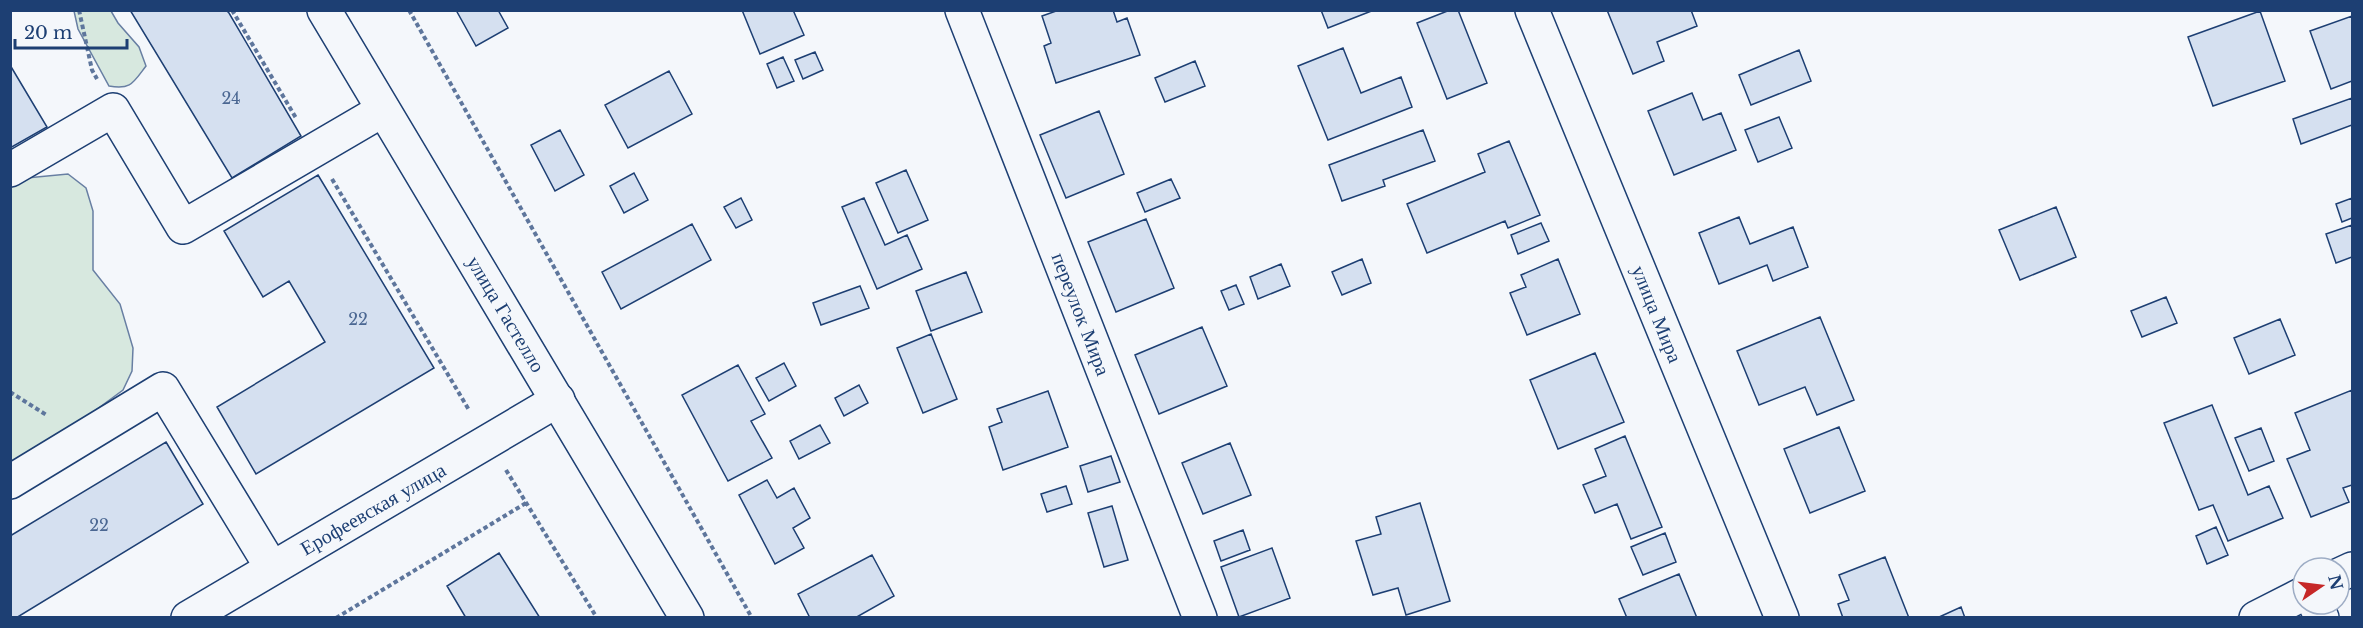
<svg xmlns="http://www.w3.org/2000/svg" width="2363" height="628" viewBox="0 0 2363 628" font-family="'Libre Baskerville',serif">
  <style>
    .green { fill: #d7e8df; stroke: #687fa3; stroke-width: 1.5 }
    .building { fill: #d5e0f0; stroke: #1d3f73; stroke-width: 1.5 }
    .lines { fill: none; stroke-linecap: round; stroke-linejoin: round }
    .minor-casing { stroke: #1d3f73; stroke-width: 36 }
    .major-casing { stroke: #1d3f73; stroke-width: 36 }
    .path { stroke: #5e769c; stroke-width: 4; stroke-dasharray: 4.5 3; stroke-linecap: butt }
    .minor { stroke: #f4f7fb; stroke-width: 33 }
    .major { stroke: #f4f7fb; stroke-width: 33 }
    .labels { text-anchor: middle; stroke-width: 4.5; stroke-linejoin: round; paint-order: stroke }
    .number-label { font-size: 16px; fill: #4b6792 }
    .street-label { font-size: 20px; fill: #1d3f73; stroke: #f4f7fb }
  </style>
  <rect width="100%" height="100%" fill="#f4f7fb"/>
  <path class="green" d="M74 11H111L118 23 139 47 146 66C133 83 131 90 109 86L78 29Z
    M68 174 86 188 93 211V270L120 304 133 348 132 371 123 390 85 418 11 489V182L16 179Z"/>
  <path class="building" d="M130 10H226L229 13 301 136 232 178Z
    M456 10H498L508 28 476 46Z
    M742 10H793L804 35 760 54Z
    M1059 10H1113L1117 22 1127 18 1140 55 1056 83 1044 46 1051 43 1042 16Z
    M1321 10H1374L1328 28Z
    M1450 10H1458L1487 83 1447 99 1417 23Z
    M1607 10H1691L1697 26 1657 42 1664 61 1633 74Z
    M2260 11 2285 81 2213 106 2188 37Z
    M2352 16V81L2331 89 2310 31Z
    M1343 48 1361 93 1401 77 1412 107 1328 140 1298 66Z
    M1799 50 1811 81 1751 105 1739 75Z
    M815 52 823 70 803 79 795 60Z
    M783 57 794 81 777 88 767 64Z
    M1195 61 1205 86 1165 102 1155 78Z
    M10 65 47 127 10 148Z
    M669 71 692 114 628 148 605 105Z
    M1692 93 1703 120 1721 113 1736 150 1674 175 1648 111Z
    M2352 98V125L2301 144 2293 119Z
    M1099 111 1124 174 1066 198 1040 135Z
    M1779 117 1792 148 1758 162 1745 130Z
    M560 130 584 175 555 191 531 145Z
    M1423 130 1435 161 1383 180 1385 186 1342 201 1329 165Z
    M1509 141 1540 215 1508 228 1505 221 1427 253 1407 204 1485 172 1478 154Z
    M906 170 928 220 898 233 876 183Z
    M634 173 648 200 624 213 610 186Z
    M318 175 434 368 256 474 217 407 325 342 289 281 263 297 224 231Z
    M1171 179 1180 198 1145 212 1137 193Z
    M741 198 752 220 736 228 724 207Z
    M864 198 885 245 907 235 922 269 877 289 842 207Z
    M2352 198V218L2342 222 2336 204Z
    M2056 207 2076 257 2020 280 1999 230Z
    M1739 217 1750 244 1793 227 1808 267 1773 281 1767 265 1719 284 1699 233Z
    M1146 219 1174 288 1116 312 1088 242Z
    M1541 223 1549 241 1518 254 1511 235Z
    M692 224 711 260 621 309 602 272Z
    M2352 225V257L2336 263 2326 234Z
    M1362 259 1371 283 1342 295 1332 272Z
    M1558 259 1580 314 1527 335 1510 293 1526 287 1521 275Z
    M1281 264 1290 286 1258 299 1250 277Z
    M966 272 982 312 931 331 916 291Z
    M1236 285 1244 304 1229 310 1221 291Z
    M860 286 869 308 821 325 813 303Z
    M2166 297 2177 323 2142 337 2131 311Z
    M1820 317 1854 400 1817 415 1805 387 1759 405 1737 351Z
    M2280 319 2295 355 2249 374 2234 338Z
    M1202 327 1227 386 1159 414 1135 355Z
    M931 334 957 399 923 413 897 348Z
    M1595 353 1624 422 1558 449 1530 380Z
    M784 363 796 386 769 401 756 378Z
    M738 365 765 414 751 421 772 458 728 481 682 395Z
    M859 385 868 403 844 416 835 398Z
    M2352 390V485L2343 488 2349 502 2311 517 2287 459 2310 450 2295 413Z
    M1048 391 1068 447 1003 470 989 427 1002 422 997 409Z
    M2212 405 2248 495 2269 486 2283 518 2228 541 2213 505 2199 510 2164 423Z
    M820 425 830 443 799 459 790 441Z
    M1839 427 1865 491 1810 513 1784 449Z
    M2261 428 2274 461 2249 471 2235 438Z
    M1625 436 1662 527 1631 539 1617 504 1595 513 1583 485 1606 476 1595 449Z
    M166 442 203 504 16 618H10V536Z
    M1230 443 1251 495 1203 514 1182 463Z
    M1111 456 1120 482 1088 492 1080 466Z
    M767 480 777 498 794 488 810 518 793 528 804 548 775 564 739 495Z
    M1066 486 1072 504 1047 512 1041 494Z
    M1420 503 1450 601 1406 615 1398 588 1373 595 1356 541 1381 534 1376 517Z
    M1112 506 1128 560 1104 567 1088 513Z
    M2216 527 2228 555 2207 564 2196 536Z
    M1243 530 1250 550 1221 561 1214 541Z
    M1665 533 1676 562 1643 575 1631 547Z
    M1272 548 1290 598 1239 617 1221 567Z
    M499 553 540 618H466L447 586Z
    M872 555 894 596 855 618H810L798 594Z
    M1885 557 1909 618H1843L1838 604 1849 600 1839 575Z
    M1679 574 1697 618H1627L1619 599Z
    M1961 607 1965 618H1937Z"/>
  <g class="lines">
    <defs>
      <path id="minor" d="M962 10 1200 618
        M1532 10 1782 618
        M10 170 113 110 183 227 383 110
        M10 482 163 389 272 568
        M2339 575 2352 569
        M2315 604 2322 618
        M188 618 558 400
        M2256 618 2303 594"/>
      <path id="major" d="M324 10 687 618"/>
    </defs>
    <use href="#minor" class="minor-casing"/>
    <use href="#major" class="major-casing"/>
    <path class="path" d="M79 10 92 70 97 79
      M232 10 296 118
      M409 10 752 618
      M332 179 469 410
      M10 392 48 416
      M506 470 597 618
      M336 618 526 503"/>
    <use href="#minor" class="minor"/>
    <use href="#major" class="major"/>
  </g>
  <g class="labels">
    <g class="number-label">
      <text x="231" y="104">24</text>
      <text x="358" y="325">22</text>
      <text x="99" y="531">22</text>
    </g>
    <g class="street-label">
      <text transform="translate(506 314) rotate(59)" y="7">улица Гастелло</text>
      <text transform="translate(1081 314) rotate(69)" y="7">переулок Мира</text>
      <text transform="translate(1657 314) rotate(68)" y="7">улица Мира</text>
      <text transform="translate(373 509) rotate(-30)" y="7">Ерофеевская улица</text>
    </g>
  </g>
  <rect width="2363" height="628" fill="none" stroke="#1d3f73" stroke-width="24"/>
  <g transform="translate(2321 586) rotate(76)"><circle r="28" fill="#f4f7fb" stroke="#9eadc5" stroke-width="1.5"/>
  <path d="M0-4.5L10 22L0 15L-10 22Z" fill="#c62828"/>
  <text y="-9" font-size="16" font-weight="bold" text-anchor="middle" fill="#1d3f73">N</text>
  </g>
  <path d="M15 39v9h112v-9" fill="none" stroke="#1d3f73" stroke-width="3"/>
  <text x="24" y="39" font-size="18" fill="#1d3f73" stroke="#f4f7fb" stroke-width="4.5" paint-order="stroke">20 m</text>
</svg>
